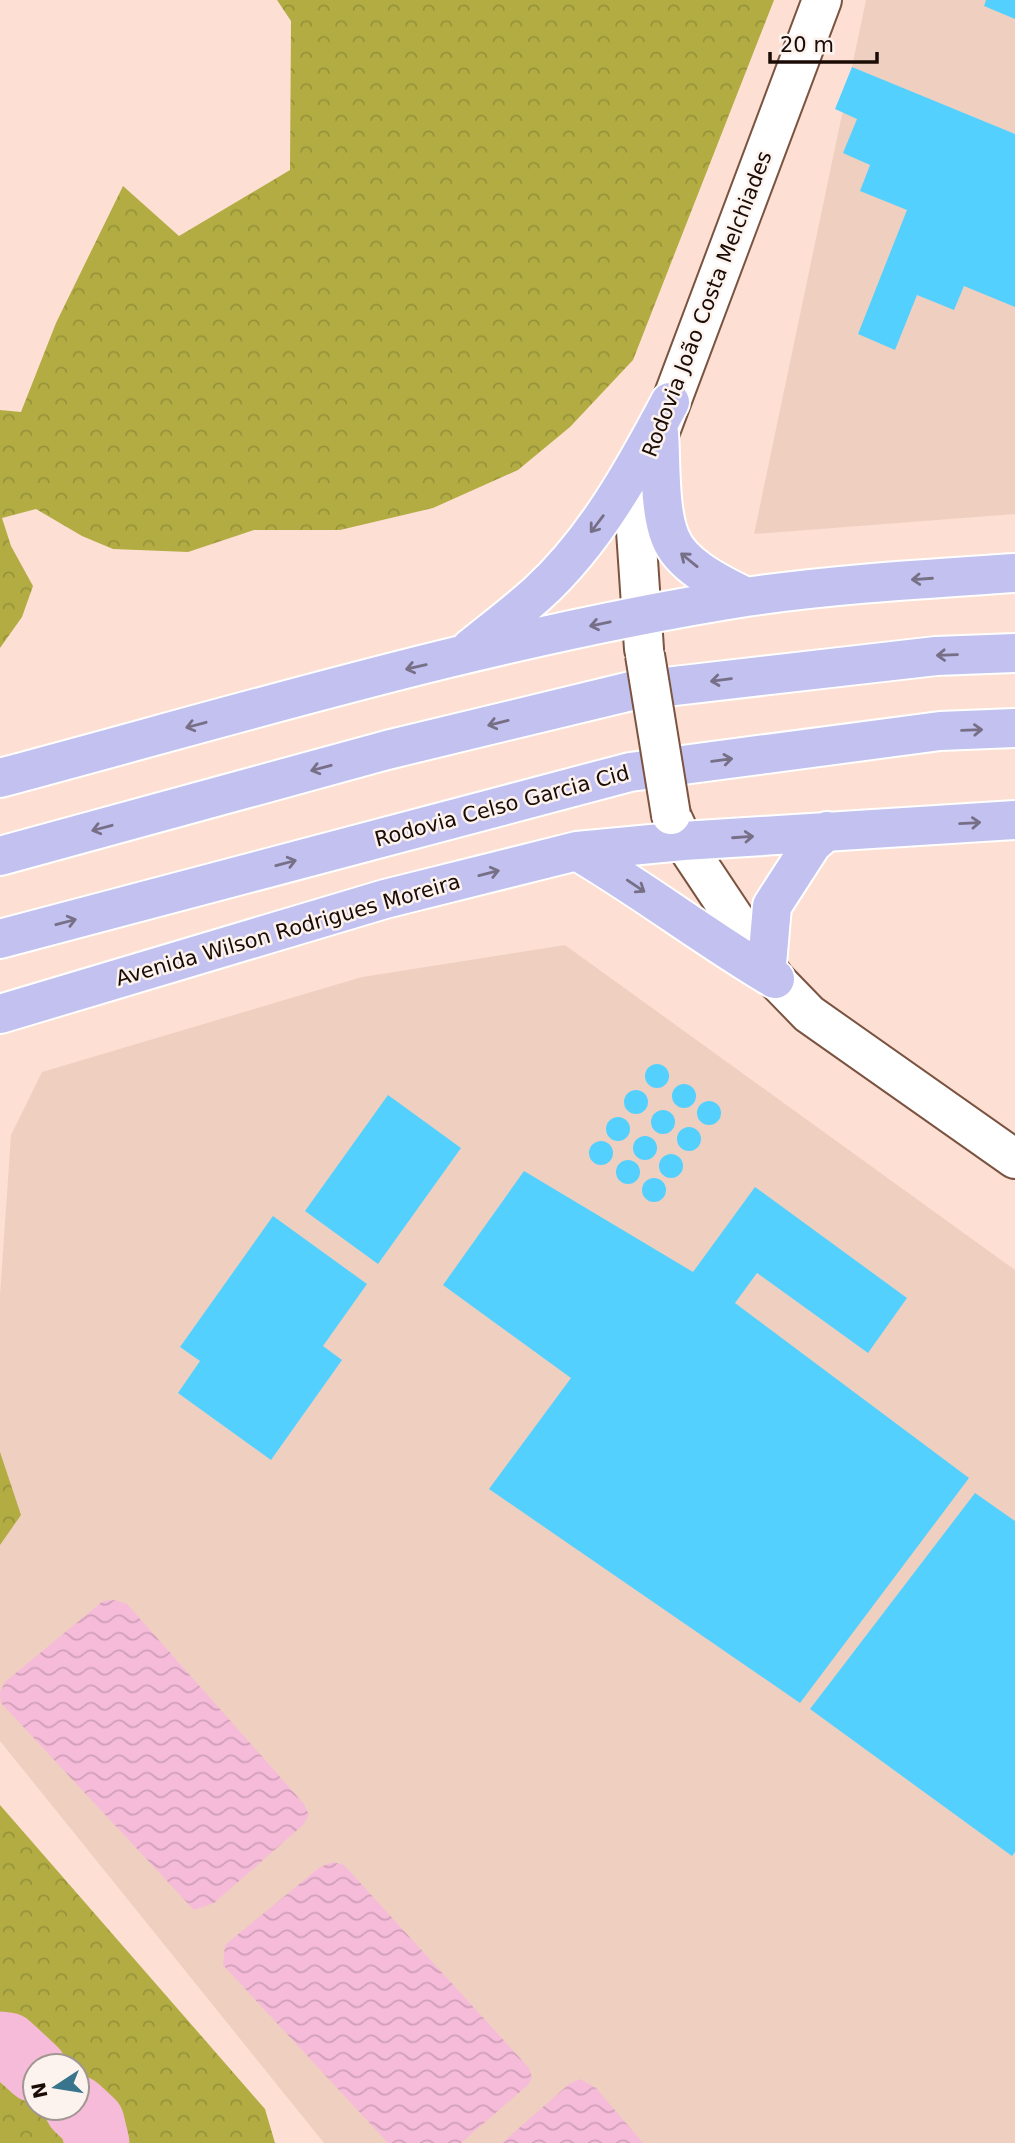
<svg xmlns="http://www.w3.org/2000/svg" width="1015" height="2143" viewBox="0 0 1015 2143" font-family="'DejaVu Sans',sans-serif">
  <style>
    .built { fill: #efd0c0 }
    .forest { fill: url(#forest-crowns); fill-rule: evenodd }
    .water { fill: url(#water-waves) }
    .lines { fill: none; stroke-linecap: round; stroke-linejoin: round }
    .river { stroke: #f5bbd9; stroke-width: 65 }
    .building { fill: #54d0fe }
    .secondary-casing { stroke: #7b5341; stroke-width: 42 }
    .highway-casing { stroke: #fff; stroke-width: 42 }
    .secondary { stroke: #fff; stroke-width: 38 }
    .highway { stroke: #c2c1f0; stroke-width: 38 }
    .secondary-bridge-casing { stroke: #7b5341; stroke-width: 42; stroke-linecap: butt }
    .secondary-bridge { stroke: #fff; stroke-width: 38 }
    .oneway { stroke: #766f86 }
    .labels { text-anchor: middle; stroke-width: 5; stroke-linejoin: round; paint-order: stroke }
    .street-label { font-size: 21px; fill: #1a0b05; stroke: #fcf2ee }
  </style>
  <defs>
    <pattern id="forest-crowns" width="20" height="18" patternUnits="userSpaceOnUse" patternTransform="scale(1.75)"><rect width="20" height="18" fill="#b2ac43"/><path d="M2 6a3 3 0 1 1 6 0M12 15a3 3 0 1 1 6 0" fill="none" stroke="#989339"/></pattern>
    <pattern id="water-waves" width="16" height="10" patternUnits="userSpaceOnUse" patternTransform="scale(1.75)"><rect width="16" height="10" fill="#f5bbd9"/><path d="M0 5q4-4 8 0t8 0" fill="none" stroke="#d19fb9"/></pattern>
  </defs>
  <rect width="100%" height="100%" fill="#fde0d3"/>
  <path class="built" d="M866 0H1015V514L754 534Z
    M565 945 1015 1270V2143H324L0 1741V1295L11 1135 42 1072 362 977Z"/>
  <path class="forest" d="M277 0H774L633 360 570 427 518 470 433 508 340 530H254L188 552 113 549 82 536 36 509 2 518 11 546 33 586 22 617 0 648V410L21 412 56 323 123 186 179 236 290 170 291 21Z
    M0 1452 21 1515 0 1545Z
    M0 1805 265 2109 275 2143H0ZM35 2066H77V2108H35Z"/>
  <path class="water" d="M115 1600 127 1604 304 1804 309 1815 303 1825 214 1903 194 1910 1 1703 0 1692 5 1682 103 1601Z
    M333 1862 344 1865 529 2068 532 2078 528 2085 461 2143H388L223 1965 225 1945 320 1867Z
    M580 2079 596 2088 643 2143H502L569 2084Z"/>
  <g class="lines">
    <path class="river" d="M0 2044 8 2045 35 2070
      M77 2108 92 2122 97 2143"/>
  </g>
  <path class="building" d="M986 0H1015V19L984 6Z
    M852 67 1015 134V307L964 286 954 310 917 295 895 350 858 334 907 210 860 191 870 165 843 153 857 119 835 109Z
    M645 1076a12 12 0 1 1 24 0a12 12 0 1 1-24 0Z
    M672 1096a12 12 0 1 1 24 0a12 12 0 1 1-24 0Z
    M624 1102a12 12 0 1 1 24 0a12 12 0 1 1-24 0Z
    M388 1095 461 1148 378 1264 305 1211Z
    M697 1113a12 12 0 1 1 24 0a12 12 0 1 1-24 0Z
    M651 1122a12 12 0 1 1 24 0a12 12 0 1 1-24 0Z
    M606 1129a12 12 0 1 1 24 0a12 12 0 1 1-24 0Z
    M677 1139a12 12 0 1 1 24 0a12 12 0 1 1-24 0Z
    M633 1148a12 12 0 1 1 24 0a12 12 0 1 1-24 0Z
    M589 1153a12 12 0 1 1 24 0a12 12 0 1 1-24 0Z
    M659 1166a12 12 0 1 1 24 0a12 12 0 1 1-24 0Z
    M616 1172a12 12 0 1 1 24 0a12 12 0 1 1-24 0Z
    M524 1171 693 1272 755 1187 907 1298 868 1353 757 1273 735 1303 969 1478 800 1703 489 1489 571 1378 443 1285Z
    M642 1190a12 12 0 1 1 24 0a12 12 0 1 1-24 0Z
    M273 1216 367 1284 323 1346 342 1360 271 1460 178 1393 200 1361 180 1347Z
    M975 1493 1015 1521V1852L1012 1856 810 1709Z"/>
  <g class="lines">
    <defs>
      <path id="secondary" d="M644 649 634 501 822 0
        M671 815 683 841 775 979 809 1014 1015 1159"/>
      <path id="highway" d="M659 433C661 463 659 510 670 537 681 566 720 584 746 597
        M471 648C493 630 516 613 538 593 595 541 634 470 670 402
        M0 778C247 712 493 637 746 597 835 584 925 579 1015 573
        M577 851C645 891 707 939 775 979
        M0 856 387 750 631 691 936 656 1015 653
        M0 939 630 772 940 731 1015 728
        M767 964 772 906 812 844 827 831
        M0 1014 385 899 577 851 683 841 1015 820"/>
    </defs>
    <use href="#secondary" class="secondary-casing"/>
    <use href="#highway" class="highway-casing"/>
    <use href="#secondary" class="secondary"/>
    <use href="#highway" class="highway"/>
    <defs>
      <path id="secondary-bridge" d="M645 655 671 815"/>
    </defs>
    <use href="#secondary-bridge" class="secondary-bridge-casing"/>
    <use href="#secondary-bridge" class="secondary-bridge"/>
  </g>
  <defs><path id="oneway-shaft" d="M-6 0H5M1.5-3L5.5 0L1.5 3" fill="none" stroke-width="1.6" stroke-linecap="round" stroke-linejoin="round" transform="scale(1.75)"/></defs>
  <g class="oneway">
    <use href="#oneway-shaft" transform="translate(597 524) rotate(127)"/>
    <use href="#oneway-shaft" transform="translate(689 560) rotate(-141)"/>
    <use href="#oneway-shaft" transform="translate(922 579) rotate(176)"/>
    <use href="#oneway-shaft" transform="translate(600 624) rotate(168)"/>
    <use href="#oneway-shaft" transform="translate(947 655) rotate(178)"/>
    <use href="#oneway-shaft" transform="translate(416 667) rotate(167)"/>
    <use href="#oneway-shaft" transform="translate(721 680) rotate(173)"/>
    <use href="#oneway-shaft" transform="translate(498 723) rotate(166)"/>
    <use href="#oneway-shaft" transform="translate(196 725) rotate(165)"/>
    <use href="#oneway-shaft" transform="translate(972 730) rotate(-2)"/>
    <use href="#oneway-shaft" transform="translate(722 760) rotate(-7)"/>
    <use href="#oneway-shaft" transform="translate(321 768) rotate(165)"/>
    <use href="#oneway-shaft" transform="translate(970 823) rotate(-3)"/>
    <use href="#oneway-shaft" transform="translate(102 828) rotate(165)"/>
    <use href="#oneway-shaft" transform="translate(743 837) rotate(-4)"/>
    <use href="#oneway-shaft" transform="translate(286 863) rotate(-15)"/>
    <use href="#oneway-shaft" transform="translate(489 873) rotate(-14)"/>
    <use href="#oneway-shaft" transform="translate(636 886) rotate(34)"/>
    <use href="#oneway-shaft" transform="translate(66 922) rotate(-15)"/>
  </g>
  <g class="labels">
    <g class="street-label">
      <text transform="translate(707 304) rotate(-69)" y="7">Rodovia João Costa Melchiades</text>
      <text transform="translate(502 806) rotate(-15)" y="7">Rodovia Celso Garcia Cid</text>
      <text transform="translate(288 930) rotate(-16)" y="7">Avenida Wilson Rodrigues Moreira</text>
    </g>
  </g>
  <g transform="translate(56 2087) rotate(258)"><circle r="33" fill="#fcf2ee" stroke="#a29691" stroke-width="2"/>
  <path d="M0-5L12 26L0 18L-12 26Z" fill="#38748c"/>
  <text y="-10" font-size="19" font-weight="bold" text-anchor="middle" fill="#1a0b05">N</text>
  </g>
  <path d="M770 52v10h107v-10" fill="none" stroke="#1a0b05" stroke-width="3.5"/>
  <text x="780" y="52" font-size="21" fill="#1a0b05" stroke="#fcf2ee" stroke-width="5" paint-order="stroke">20 m</text>
</svg>
